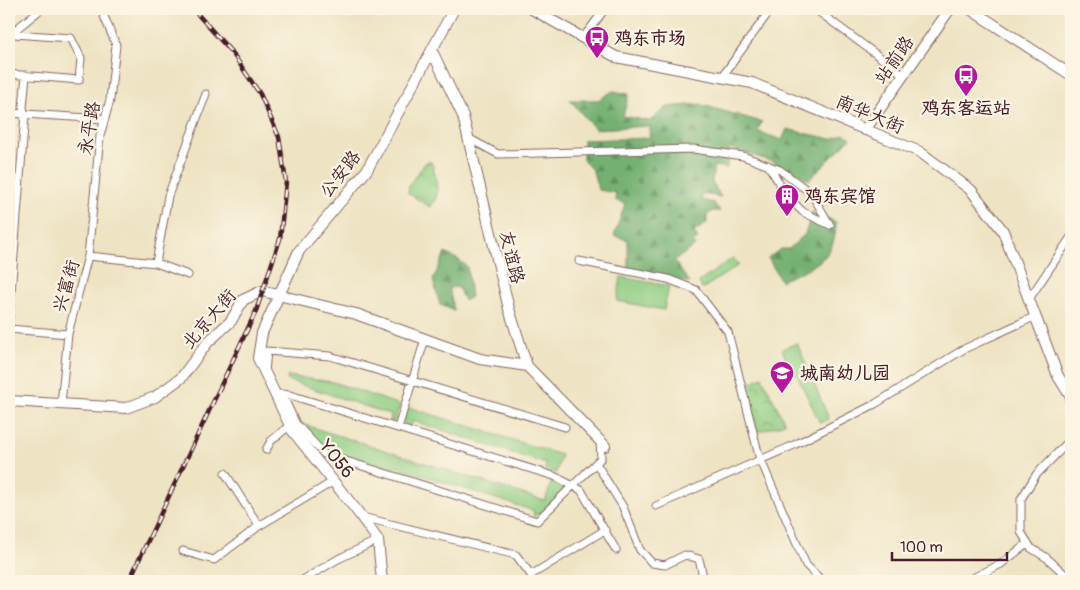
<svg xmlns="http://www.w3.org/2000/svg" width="1080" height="590" viewBox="0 0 1080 590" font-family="Pangolin,'LXGW WenKai TC',sans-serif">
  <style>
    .grass { fill: #8fcd83; stroke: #6c7657 }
    .forest { fill: url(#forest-firs); stroke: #5e684e }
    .park { fill: url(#park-crowns); stroke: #6c7657 }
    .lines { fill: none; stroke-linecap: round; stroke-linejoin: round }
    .street-casing { stroke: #836460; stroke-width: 9 }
    .secondary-casing { stroke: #836460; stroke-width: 12 }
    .street { stroke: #fff; stroke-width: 7 }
    .secondary { stroke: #fff; stroke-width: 10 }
    .rail-casing { stroke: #4a1f2b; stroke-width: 4.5 }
    .rail { stroke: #fcf5e5; stroke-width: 2.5; stroke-dasharray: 8; stroke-linecap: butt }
    .labels { text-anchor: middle; stroke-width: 4.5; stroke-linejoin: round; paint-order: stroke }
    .poi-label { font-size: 18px; font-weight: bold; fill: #4a1f2b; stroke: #fcf5e5; text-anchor: start }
    .street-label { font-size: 18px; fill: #4a1f2b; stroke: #fcf5e5 }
  </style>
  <defs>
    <pattern id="forest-firs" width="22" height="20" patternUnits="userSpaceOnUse" patternTransform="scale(1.25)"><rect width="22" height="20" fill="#73b071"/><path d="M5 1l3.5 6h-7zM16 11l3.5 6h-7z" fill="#608f5d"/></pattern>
    <pattern id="park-crowns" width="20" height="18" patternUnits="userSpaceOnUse" patternTransform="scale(1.25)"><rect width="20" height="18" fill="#8fcd83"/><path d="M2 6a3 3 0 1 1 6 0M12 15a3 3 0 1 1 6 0" fill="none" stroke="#77a66b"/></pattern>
  </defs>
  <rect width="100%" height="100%" fill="#fcf5e5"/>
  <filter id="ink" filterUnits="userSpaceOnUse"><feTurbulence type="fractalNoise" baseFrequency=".02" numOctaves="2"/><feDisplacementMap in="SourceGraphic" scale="10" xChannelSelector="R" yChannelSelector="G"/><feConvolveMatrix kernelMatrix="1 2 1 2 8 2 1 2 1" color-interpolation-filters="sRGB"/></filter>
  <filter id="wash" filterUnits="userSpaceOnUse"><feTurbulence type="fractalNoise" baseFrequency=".0096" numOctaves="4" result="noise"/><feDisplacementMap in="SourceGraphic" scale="20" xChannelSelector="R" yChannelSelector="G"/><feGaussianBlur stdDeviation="1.12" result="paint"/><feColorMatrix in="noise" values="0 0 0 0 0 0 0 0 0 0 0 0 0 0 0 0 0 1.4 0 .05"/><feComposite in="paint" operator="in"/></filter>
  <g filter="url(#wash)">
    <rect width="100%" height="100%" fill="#eee3c3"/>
    <path class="grass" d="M733 258 739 265 702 289 699 282Z
      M621 277 669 286 664 310 617 301Z
      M797 343 829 419 820 423 792 365 789 366 782 349Z
      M288 376 333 382 400 405 395 421 390 422 391 415 287 380Z
      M408 407 561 455 556 473 545 469 546 464 413 421 410 428 403 423Z
      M299 423 545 501 552 480 564 485 565 489 539 514 533 516 534 511 394 466 391 473 325 452Z"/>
    <path class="forest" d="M613 91 629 94 623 116 650 121 667 107 699 104 762 122 757 131 782 140 787 129 831 139 844 134 851 138 809 180 774 162 729 148 727 168 714 166 712 182 721 197 701 194 702 200 714 203 720 211H713L707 215V223L694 232 698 239 693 242 695 246 674 261 690 283 628 268V240L614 236 625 204 615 200 616 193 598 190 593 171 583 160V140L649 138 650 126 595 129 570 100H598Z
      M812 212 836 222C836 262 812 266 781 281L768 258 781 249H789L805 234Z
      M445 253 459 260 467 267 471 297 464 301 458 287 449 288 454 310 440 305 433 280Z"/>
    <path class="park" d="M426 162H431L433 166C436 182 442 195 430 207L408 193 409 185Z
      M762 377 785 423 758 432 746 385Z"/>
  </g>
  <g filter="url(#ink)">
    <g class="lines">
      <defs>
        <path id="street" d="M815 9 904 75
          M9 28 14 34 71 38 81 58 79 80 9 74
          M9 35 41 9
          M583 38 605 9
          M722 77 771 9
          M9 113 105 119
          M468 138 498 154 693 149 743 156 780 170 811 193 830 225
          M768 165 788 197 803 212 830 225
          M88 256 100 136 110 100 116 45 101 9
          M579 261 668 279 696 290 728 332 759 456 806 565 822 581
          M156 263 168 196 206 94
          M1029 299 1071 237
          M9 318 25 114 23 108 26 75
          M9 329 68 334 88 256 156 263 188 275
          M265 372 267 351 330 356 565 427
          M278 394 290 395 554 476 581 490 616 550
          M282 394 296 424 324 454 537 521 601 458 600 441
          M61 404 68 334
          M398 428 425 339
          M1071 439 1036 475 1021 499V532L1031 548 1047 558 1071 580
          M266 450 271 441 290 425
          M596 463 623 507 640 550 652 563 665 565 685 555 699 559 704 581
          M225 473 259 526
          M656 506 794 445 875 404 964 349 1036 316
          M362 517 516 555 531 575 605 530
          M183 551 214 560 259 526 334 481
          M301 581 338 559 378 540
          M967 581 1001 564 1028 543"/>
        <path id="secondary" d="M532 9 616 57 752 83 920 152 971 190 1003 231 1058 376 1071 397
          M970 9 1071 75
          M432 51 463 116 509 309 527 366 605 446
          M865 130 950 9
          M9 401 126 408 155 397 181 378 208 342 231 321 243 300 262 291 356 314 480 359 527 366
          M382 581 378 540 357 511 292 430 258 358 262 333 299 251 367 170 454 9"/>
      </defs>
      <use href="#street" class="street-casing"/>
      <use href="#secondary" class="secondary-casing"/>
      <use href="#street" class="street"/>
      <use href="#secondary" class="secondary"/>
      <defs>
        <path id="rail" d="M129 581 256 311 280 239 286 182 279 137 260 94 233 54 193 9"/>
      </defs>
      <use href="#rail" class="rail-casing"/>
      <use href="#rail" class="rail"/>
    </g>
  </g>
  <defs>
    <symbol id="bus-pin" viewBox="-11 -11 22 30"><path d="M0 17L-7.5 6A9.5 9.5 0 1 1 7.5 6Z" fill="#b5179e" stroke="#fcf5e5"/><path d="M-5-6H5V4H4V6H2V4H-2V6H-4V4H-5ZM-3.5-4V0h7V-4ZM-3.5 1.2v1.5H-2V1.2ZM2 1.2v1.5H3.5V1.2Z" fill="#fff"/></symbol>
    <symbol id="building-pin" viewBox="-11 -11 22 30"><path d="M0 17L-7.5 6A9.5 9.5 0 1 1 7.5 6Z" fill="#b5179e" stroke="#fcf5e5"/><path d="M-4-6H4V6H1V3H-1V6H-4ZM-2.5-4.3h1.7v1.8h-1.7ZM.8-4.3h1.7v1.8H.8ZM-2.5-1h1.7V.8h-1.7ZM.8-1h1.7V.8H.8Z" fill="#fff"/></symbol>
    <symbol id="school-pin" viewBox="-11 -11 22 30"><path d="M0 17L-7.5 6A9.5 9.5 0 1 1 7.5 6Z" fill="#b5179e" stroke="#fcf5e5"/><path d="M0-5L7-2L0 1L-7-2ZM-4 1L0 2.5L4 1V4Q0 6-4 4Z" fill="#fff"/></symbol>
  </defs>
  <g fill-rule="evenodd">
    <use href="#bus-pin" x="583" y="24" width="28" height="38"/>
    <use href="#bus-pin" x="952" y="62" width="28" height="38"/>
    <use href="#building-pin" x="773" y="182" width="28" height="38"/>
    <use href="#school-pin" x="768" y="359" width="28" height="38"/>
  </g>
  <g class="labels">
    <g class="poi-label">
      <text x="614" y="44">鸡东市场</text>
      <text x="966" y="114" text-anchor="middle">鸡东客运站</text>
      <text x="804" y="202">鸡东宾馆</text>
      <text x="800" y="379">城南幼儿园</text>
    </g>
    <g class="street-label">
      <text transform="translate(894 60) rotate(-55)" y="6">站前路</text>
      <text transform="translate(870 114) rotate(23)" y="6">南华大街</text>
      <text transform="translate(89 128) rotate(-80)" y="6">永平路</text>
      <text transform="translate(340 174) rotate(-52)" y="6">公安路</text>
      <text transform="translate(512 257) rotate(76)" y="6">友谊路</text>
      <text transform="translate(66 286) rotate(-74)" y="6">兴富街</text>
      <text transform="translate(209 319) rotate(-49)" y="6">北京大街</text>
      <text transform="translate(337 459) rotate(51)" y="6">Y056</text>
    </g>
  </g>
  <rect width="1080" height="590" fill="none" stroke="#fcf5e5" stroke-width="30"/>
  <path d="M892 552v8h115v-8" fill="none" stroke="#4a1f2b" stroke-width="2.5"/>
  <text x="900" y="552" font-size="15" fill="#4a1f2b" stroke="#fcf5e5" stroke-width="4" paint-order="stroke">100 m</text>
</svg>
